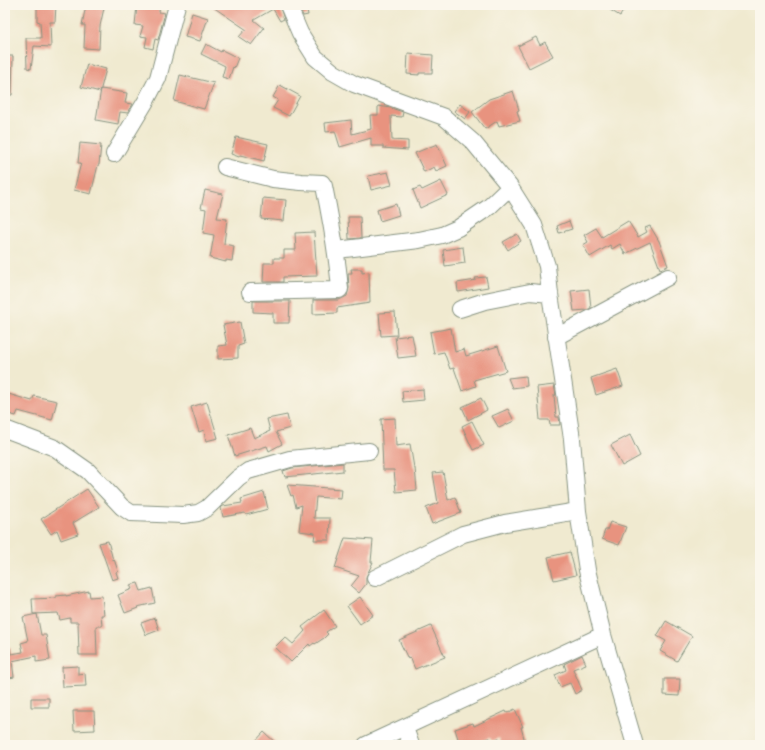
<svg xmlns="http://www.w3.org/2000/svg" width="765" height="750" viewBox="0 0 765 750" font-family="'Architects Daughter',sans-serif">
  <style>
    .building { fill: #e8937f }
    .lines { fill: none; stroke-linecap: round; stroke-linejoin: round }
    .minor-casing { stroke: #889482; stroke-width: 18 }
    .minor { stroke: #fff; stroke-width: 16 }
  </style>
  <rect width="100%" height="100%" fill="#fbf7ec"/>
  <filter id="ink" filterUnits="userSpaceOnUse"><feTurbulence type="fractalNoise" baseFrequency=".025" numOctaves="2"/><feDisplacementMap in="SourceGraphic" scale="8" xChannelSelector="R" yChannelSelector="G"/><feConvolveMatrix kernelMatrix="1 2 1 2 8 2 1 2 1" color-interpolation-filters="sRGB"/></filter>
  <filter id="wash" filterUnits="userSpaceOnUse"><feTurbulence type="fractalNoise" baseFrequency=".012" numOctaves="4" result="noise"/><feDisplacementMap in="SourceGraphic" scale="16" xChannelSelector="R" yChannelSelector="G"/><feGaussianBlur stdDeviation="0.9" result="paint"/><feColorMatrix in="noise" values="0 0 0 0 0 0 0 0 0 0 0 0 0 0 0 0 0 1.4 0 .05"/><feComposite in="paint" operator="in"/></filter>
  <g filter="url(#wash)">
    <rect width="100%" height="100%" fill="#f0ead0"/>
    <g id="blocks">
      <path class="building" d="M37 5H56L55 22H50L51 47 34 46 31 69 27 68 26 38H41L40 22 37 21Z
        M86 5 104 8 100 26 99 49 84 48 85 25H82Z
        M137 5H160L159 12 165 13 158 40 155 39 153 49 145 47 147 37 140 36 143 26 135 25Z
        M210 5H279L284 19 280 21 273 9 254 20 264 28 251 45 239 37 245 30H247Z
        M298 5H306L308 15 303 16Z
        M602 5H627L620 16Z
        M192 13 208 18 200 41 185 37Z
        M536 37 540 45 545 42 553 56 529 68 518 46Z
        M206 44 221 52 222 50 238 58 234 68 233 67 229 79 222 77 225 66 201 54Z
        M408 53 433 55 432 73H419V75L407 74Z
        M5 56H13L12 95H5Z
        M87 64 106 69 100 92 81 87Z
        M180 75 214 83 204 109 174 101Z
        M280 85 300 96 289 116 273 108 278 100 273 97Z
        M101 89 127 93 125 103 133 104 128 113 120 112 118 124 96 120Z
        M513 91 519 110 517 111 520 121 499 126 497 121 485 129 472 112 489 99Z
        M460 104 470 112 465 119 454 111Z
        M378 106 391 108 403 112 402 117 391 116 392 140 408 141V150L383 148V146H371V138L340 147 335 131 326 132 325 123 351 120 352 134 371 129 370 115H378Z
        M236 137 268 144 264 161 240 155 239 157 231 154Z
        M80 143 101 145 99 165H98L91 194 74 190 81 163H78Z
        M437 144 447 166 436 171 434 167 424 172 415 153Z
        M388 172 392 185 371 190 368 176Z
        M441 181 448 195 420 208 413 190 420 187 422 190Z
        M205 190 223 194 217 218 227 219 224 244 234 246 232 261 226 260V262L210 258 214 235 203 233 206 209 201 208Z
        M263 198 286 200 284 221 261 219Z
        M396 204 399 215 380 221 377 210Z
        M348 217H360L361 238 349 239Z
        M569 221 572 229 559 233 557 226Z
        M628 221 638 237 647 232 645 228 650 226 659 241 668 266 660 269 650 242 625 254 620 244 612 249 610 245 590 257 583 245 588 242 584 235 596 228 602 237Z
        M314 232 317 276 283 277V282H263L264 263H274V258H284V250H296L295 233Z
        M517 234 521 241 508 250 503 242Z
        M463 247 465 263 445 266 443 250Z
        M351 269H362V273L369 272 370 303 337 308V313L313 314V300H339L347 296 349 288 348 273H352Z
        M486 277 488 287 458 292 457 283 476 280 475 278Z
        M589 289 591 308 587 310 574 311 571 291Z
        M253 301H290L289 323H273V313L253 312Z
        M395 312 397 335 381 336 379 313Z
        M240 322 244 344 238 346V358L218 359V346L227 345 223 325Z
        M451 328 455 352 464 349 466 356 498 346 506 371 474 380 476 386 462 391 454 368 450 369 444 352 434 354 430 332Z
        M412 335 416 356 398 358 395 337Z
        M617 369 623 386 596 395 591 378Z
        M526 376 527 386 512 388 508 378Z
        M554 385 556 395H554L556 417H559L560 425H550L549 420H540L537 387Z
        M423 389 424 400 403 402 402 391Z
        M5 393 32 401 34 396 57 401 52 420 18 411 16 416 5 413Z
        M481 398 487 410 468 420 462 407Z
        M207 402 218 438 206 441 204 430 199 432 191 407Z
        M508 409 514 421 499 428 492 416Z
        M287 415 290 428 276 432 282 444 269 451 267 446 235 456 228 435 250 428 254 438 270 431 267 419Z
        M395 418 396 446 410 444 414 468H415L417 490 396 492 394 470H383L381 419Z
        M472 421 484 445 473 450 462 426Z
        M630 435 640 456 622 466 611 445Z
        M343 463V471L285 477 283 471 292 468Z
        M443 472 448 500 455 497 461 513 432 524 426 508 438 503 433 473Z
        M287 485 342 489 341 499 316 497 314 518H330L329 540H314L315 533 299 531 302 505 296 507 293 495 291 496Z
        M87 489 99 507 73 523 78 534 61 540 57 530 51 534 41 519Z
        M264 492 268 509 246 515 245 513 223 517 221 508 223 506 242 503 241 499Z
        M610 522 626 527 619 545 602 539 605 530H607Z
        M345 538 373 540 371 562H373L366 577V584L359 593 351 586 359 576 335 568Z
        M108 541 113 560 114 559 118 571 116 572 118 578 112 580 99 543Z
        M570 552 576 575 554 580 548 557Z
        M138 583 141 591 152 588 155 603 137 607 138 608 125 613 118 595 132 589 130 585Z
        M89 591 90 597 102 596 104 615H101L102 626H96L97 655H79L78 622H70V618L60 620 58 613 33 614 32 599 56 598V596L66 595V596Z
        M360 597 373 615 360 624 347 606Z
        M324 610 335 626 326 632 328 634 324 638 315 644 314 643 310 646 309 644 291 662 275 647 285 637 293 644 305 631 302 627Z
        M37 614 41 635H46L50 660 36 662V656L12 661 14 677 5 679V648H10L11 654 23 652 21 643 28 641 23 617Z
        M155 618 159 630 146 635 141 623Z
        M666 621 692 636 677 661 660 651 666 641 657 636Z
        M431 626 445 657 415 669 410 657 408 659 399 640Z
        M582 655 586 664 573 669 582 690 575 694 570 683 560 687 555 675 566 670 564 664Z
        M78 666V674L85 673 86 686 63 687 62 667Z
        M664 679H680L679 696 664 695Z
        M31 698H49V707H31Z
        M515 709 523 727H521L525 742 514 745H501L499 738 492 741 490 738 467 745H460L455 729 473 723 474 726 506 711 507 713Z
        M73 711H94L95 730 74 731Z
        M264 732 278 745H252Z"/>
    </g>
  </g>
  <g filter="url(#ink)">
    <use href="#blocks" fill-opacity="0" stroke="#889482" stroke-width="1"/>
    <g class="lines">
      <defs>
        <path id="minor" d="M288 5 300 33 315 57 333 72 354 84 444 117 473 142 510 187 534 225 547 266 550 294 572 439 578 511 587 570 603 635 635 745
          M114 154 146 101 158 78 177 5
          M225 167 273 179 301 182 322 183 324 186C331 220 337 254 340 289L339 290 250 292
          M337 250 419 240 442 235 458 228 489 207 510 187
          M460 309 485 301 530 292 550 294
          M556 337 668 277
          M5 429 55 448 88 471 122 507 131 513 183 515 198 513 207 508 238 478 248 471 290 459 369 451
          M375 578 463 534 505 523 578 511
          M405 728 411 745
          M366 745 603 635"/>
      </defs>
      <use href="#minor" class="minor-casing"/>
      <use href="#minor" class="minor"/>
    </g>
  </g>
  <rect width="765" height="750" fill="none" stroke="#fbf7ec" stroke-width="20"/>
</svg>
